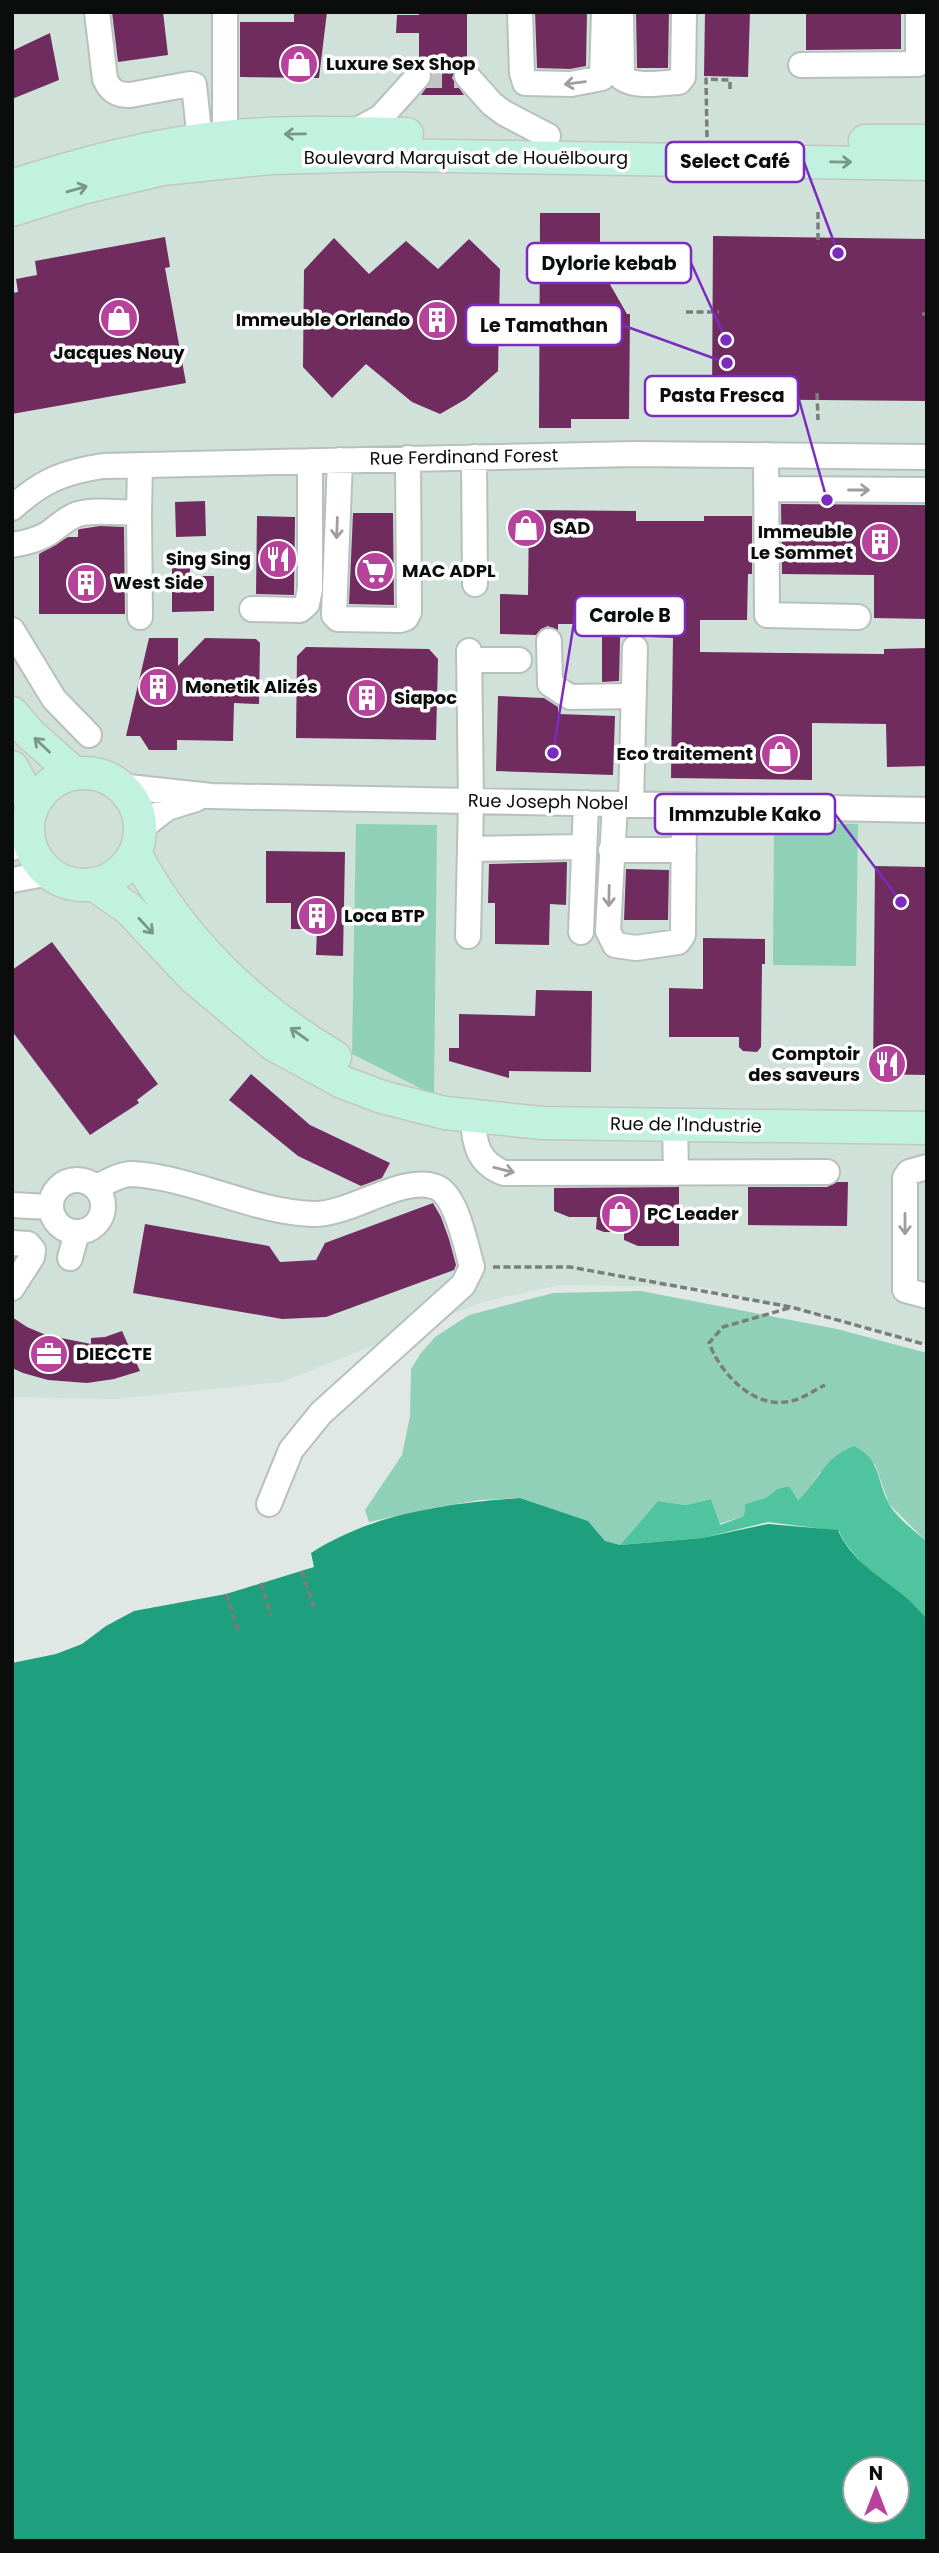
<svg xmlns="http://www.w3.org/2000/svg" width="939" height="2553" viewBox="0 0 939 2553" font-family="Poppins,sans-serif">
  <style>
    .built { fill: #d0e1da }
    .green { fill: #90d0b8 }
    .forest { fill: #50c49f }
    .water { fill: #1e9f7d; fill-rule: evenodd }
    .building { fill: #702b5f }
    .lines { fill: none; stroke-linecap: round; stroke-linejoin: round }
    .minor-tunnel { stroke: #c0c7c4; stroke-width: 24; stroke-dasharray: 24 12; stroke-linecap: butt }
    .minor-casing { stroke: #b8c0bd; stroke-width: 28 }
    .major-casing { stroke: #c4c5c5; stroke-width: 35 }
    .path { stroke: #797e7c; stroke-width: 3.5; stroke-dasharray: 7 3.5; stroke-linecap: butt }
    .minor { stroke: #fff; stroke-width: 24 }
    .major { stroke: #c1f2e0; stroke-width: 32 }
    .oneway { stroke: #9d9e9e }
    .oneway2 { stroke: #78968b }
    .labels { text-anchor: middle; stroke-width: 7; stroke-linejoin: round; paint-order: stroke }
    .poi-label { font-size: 18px; font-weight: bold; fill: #0a0d0c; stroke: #fff; text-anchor: start }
    .street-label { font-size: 18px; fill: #0a0d0c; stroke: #fff }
    .leader { fill: none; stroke: #7b2cbf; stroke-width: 2.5 }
    .callout-dot { fill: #7b2cbf; stroke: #fff; stroke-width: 2.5 }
    .callout { fill: #fff; stroke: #7b2cbf; stroke-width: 2.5 }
    .callout-label { font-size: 19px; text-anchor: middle; font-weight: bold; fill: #0a0d0c }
  </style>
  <rect width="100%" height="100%" fill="#e0e8e5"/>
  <path class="built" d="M12 12H927V1344L702 1287 560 1285 483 1302 282 1382 115 1399 12 1397Z"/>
  <path class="green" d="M774 823 858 824 856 966 773 965Z
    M356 824 437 825 434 1095 352 1054Z
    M641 1291 837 1329 927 1353V1542L889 1504 875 1464 820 1472 809 1490 798 1500 789 1486 777 1489 767 1498 745 1504 744 1516 719 1524 711 1499 686 1505 658 1501 620 1545 605 1541 588 1521 520 1498 480 1500 432 1508 369 1522 365 1510 402 1455 410 1416 411 1369 421 1353 435 1337 469 1315 553 1293Z"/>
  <path class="forest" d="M854 1446C881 1460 876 1478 888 1502 895 1517 915 1531 927 1542V1619C903 1598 849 1559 839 1531L768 1522 702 1538 620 1545 658 1501 686 1505 711 1499 720 1525 744 1516 745 1504 766 1498 777 1489 789 1486 798 1500C822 1479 821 1459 854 1446Z"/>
  <path class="water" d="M520 1498 588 1521 605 1541 620 1545 702 1538 768 1524 838 1530C849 1558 880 1577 903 1595 912 1602 919 1611 927 1619V2541H12V1663L56 1654 82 1644 106 1626 134 1611 226 1594 314 1567 311 1553C373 1513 448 1503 520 1498ZM855 2469H897V2511H855Z"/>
  <path class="building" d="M112 12H163L168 55 118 62Z
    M294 12H327L319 78 240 77V22H294Z
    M419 12H467V62L457 65 452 78 464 95H421L433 78 428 65 419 61V33H396L397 15H419Z
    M535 12H587L586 66 570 69 537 68Z
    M636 12H669L668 68H637Z
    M705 12H750L748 77 704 76Z
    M806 12H901V49L806 50Z
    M50 33 59 80 12 99V51Z
    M540 213H600V267L627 314H630L629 419H571V428H539Z
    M713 236 927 239V401L712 399Z
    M165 237 170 267 165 268 186 383 12 414V293L18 292 16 279 37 275 35 261Z
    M334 238 369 274 406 241 438 269 469 239 500 269 498 371 466 399 440 414 412 402 366 364 332 398 303 367 304 270Z
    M205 501 206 536 176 537 175 502Z
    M781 504 927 505V619L874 618V575L782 574Z
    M529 510 636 511V521H704V516H752V574H748L747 620H700V652L884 654V649L927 648V766L887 767 886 724 812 723V780L671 778 673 638 651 637V604H621L619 681 602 682V624H558V630L548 626 541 629 536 635 500 634V594L528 595Z
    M353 513H393L394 605 349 604Z
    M257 516 295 517 294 595 256 594Z
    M100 526 124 527 125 614H39V554L68 537H78V530L80 529Z
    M172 565H190V576H214V611L172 612Z
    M149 638H178V666L205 638 256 639 260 643 259 704 234 703 233 741 177 740V750H149L140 736H126Z
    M306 647 429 649 438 659 436 740 296 738 297 656Z
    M498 696 544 698 558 707V714L615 716 613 775 496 771Z
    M266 851 345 852 343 956 316 955 317 929H291V903H266Z
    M567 862 566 905 550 904 549 945 495 944V903H488L489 864Z
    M875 866 927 867V1075L873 1074Z
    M626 869 669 870 668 920H624Z
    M703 938 765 939V964H762L761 1047 757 1052 743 1051 739 1047V1037H669V988L703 989Z
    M52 942 158 1084 137 1100 139 1103 90 1135 12 1031V970Z
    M536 990 592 991 591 1072 509 1071V1078L449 1061V1048H459V1014L535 1016Z
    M251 1074 310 1125 390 1163 382 1178 361 1186 298 1156 229 1100Z
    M837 1182H848L847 1226 748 1225V1187H827Z
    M679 1187V1246H638L624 1240V1232H604L596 1229 597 1217H569L554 1211V1188Z
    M433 1203 441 1217 449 1239 456 1265 454 1270 326 1317 282 1319 133 1293 145 1224 269 1246 280 1262 316 1260 325 1243Z
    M12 1317 27 1327 46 1335 91 1344V1338L105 1337 122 1331 140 1371 114 1379 87 1383 48 1380 23 1373 12 1368Z"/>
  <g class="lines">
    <path class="minor-tunnel" d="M418 76H467"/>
    <defs>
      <path id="minor" d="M97 12 105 79C110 91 117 95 130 95L190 84 194 85 200 141
        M225 12V137
        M520 12 522 73 525 83 571 84 602 78 604 12
        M621 12 622 78C637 88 661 83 679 82L683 77 684 12
        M801 65 918 64V12
        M467 76 492 104 504 113 548 136
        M352 133 381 117 418 76
        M766 455 767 615 858 617
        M474 457 475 584
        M340 460 334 615 338 619 400 620 406 618 409 612 408 458
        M766 489 927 490
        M12 508C42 481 63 472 103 466L634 454 927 457
        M139 513 140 617
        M12 545C25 543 38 540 49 533 59 526 66 518 78 514 96 509 120 513 139 513L140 465
        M252 609 300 610 307 604 310 589V461
        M12 630 54 699 89 735
        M549 641 550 684 570 697 633 696
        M469 660H519
        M119 786 211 796 927 810
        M615 804 608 931 615 945 636 948 678 942 683 935 684 805
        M631 804 635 648
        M140 829 167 808 196 799
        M12 848 27 826
        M470 849 584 847
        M611 850H684
        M12 880 50 873
        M581 932 586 803
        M468 936 471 801 469 651
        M473 1118C474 1144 478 1163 504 1173L827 1172
        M675 1125 676 1173
        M927 1167 909 1172 905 1178V1290L927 1296
        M51 1206a26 26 0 1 1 52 0a26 26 0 1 1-52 0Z
        M96 1187C106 1183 120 1174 131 1174 193 1177 251 1212 313 1214 351 1215 403 1174 436 1187 457 1195 466 1247 472 1267L463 1285 321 1413 291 1450 269 1504
        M12 1205 50 1207
        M12 1243 28 1244 33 1250 32 1257 12 1288
        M70 1258 77 1232"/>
      <path id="major" d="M865 141H927
        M12 186C81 164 153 144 226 137 286 131 347 133 407 134
        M12 210 82 188 163 169 271 158 385 155 927 164
        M12 713 31 735 75 774
        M12 767 33 806
        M28 829a56 56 0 1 1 112 0a56 56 0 1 1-112 0Z
        M135 853C180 939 252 1008 335 1057
        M93 884 129 909 193 977 274 1045 342 1082 382 1097 445 1113 542 1123 927 1128"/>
    </defs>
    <use href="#minor" class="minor-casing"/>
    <use href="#major" class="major-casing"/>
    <path class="path" d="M707 137 706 79 730 80V91
      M818 212V244
      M686 312H719
      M922 314H927
      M817 393 818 420
      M493 1267H570L791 1307 927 1345
      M789 1308 723 1327 709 1343C721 1374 754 1410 791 1401 802 1399 815 1390 825 1385
      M302 1571 315 1611
      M261 1583 271 1616
      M226 1594 238 1630"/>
    <use href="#minor" class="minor"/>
    <use href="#major" class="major"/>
  </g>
  <defs><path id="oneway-shaft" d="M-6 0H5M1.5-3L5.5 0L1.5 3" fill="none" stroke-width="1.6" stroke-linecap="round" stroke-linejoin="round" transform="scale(1.75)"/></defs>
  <g class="oneway">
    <use href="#oneway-shaft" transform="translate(575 83) rotate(173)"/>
    <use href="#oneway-shaft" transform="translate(859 490)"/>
    <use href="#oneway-shaft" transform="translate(337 528) rotate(92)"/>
    <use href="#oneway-shaft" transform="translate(609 896) rotate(91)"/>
    <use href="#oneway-shaft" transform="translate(504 1170) rotate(14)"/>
    <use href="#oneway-shaft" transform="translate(905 1224) rotate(90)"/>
  </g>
  <g class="oneway2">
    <use href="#oneway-shaft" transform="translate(295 134) rotate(179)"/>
    <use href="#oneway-shaft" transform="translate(841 162) rotate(1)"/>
    <use href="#oneway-shaft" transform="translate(77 189) rotate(-16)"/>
    <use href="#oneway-shaft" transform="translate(42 745) rotate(-137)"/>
    <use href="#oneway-shaft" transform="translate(146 926) rotate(47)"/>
    <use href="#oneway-shaft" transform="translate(299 1034) rotate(-145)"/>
  </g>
  <defs>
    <symbol id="shop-disc" viewBox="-11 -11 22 22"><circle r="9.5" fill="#b7429b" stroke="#fff"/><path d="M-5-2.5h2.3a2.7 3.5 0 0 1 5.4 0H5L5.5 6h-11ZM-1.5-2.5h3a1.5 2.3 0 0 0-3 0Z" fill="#fff"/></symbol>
    <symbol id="building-disc" viewBox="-11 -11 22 22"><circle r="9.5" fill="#b7429b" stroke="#fff"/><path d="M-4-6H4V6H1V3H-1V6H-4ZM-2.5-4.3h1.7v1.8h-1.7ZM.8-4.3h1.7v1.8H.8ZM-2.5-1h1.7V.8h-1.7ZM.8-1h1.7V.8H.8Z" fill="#fff"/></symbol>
    <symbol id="restaurant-disc" viewBox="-11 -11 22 22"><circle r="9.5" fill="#b7429b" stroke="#fff"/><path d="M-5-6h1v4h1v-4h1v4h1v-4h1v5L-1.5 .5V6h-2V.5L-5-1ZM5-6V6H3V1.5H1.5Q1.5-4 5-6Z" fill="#fff"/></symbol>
    <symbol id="supermarket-disc" viewBox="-11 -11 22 22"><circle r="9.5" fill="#b7429b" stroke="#fff"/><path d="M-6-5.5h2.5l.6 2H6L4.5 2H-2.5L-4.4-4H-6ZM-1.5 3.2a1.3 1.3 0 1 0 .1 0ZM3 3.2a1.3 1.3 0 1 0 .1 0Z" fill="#fff"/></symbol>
    <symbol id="office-disc" viewBox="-11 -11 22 22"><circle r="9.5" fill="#b7429b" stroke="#fff"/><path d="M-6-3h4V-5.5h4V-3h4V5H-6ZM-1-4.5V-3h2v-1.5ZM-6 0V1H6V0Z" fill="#fff"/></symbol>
  </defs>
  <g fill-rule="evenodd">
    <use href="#shop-disc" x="277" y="42" width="44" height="44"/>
    <use href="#shop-disc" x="97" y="296" width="44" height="44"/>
    <use href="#building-disc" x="415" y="298" width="44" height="44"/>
    <use href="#shop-disc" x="504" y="506" width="44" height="44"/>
    <use href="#building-disc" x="858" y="520" width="44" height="44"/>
    <use href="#restaurant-disc" x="256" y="537" width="44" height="44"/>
    <use href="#supermarket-disc" x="353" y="549" width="44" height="44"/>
    <use href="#building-disc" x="64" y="561" width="44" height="44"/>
    <use href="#building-disc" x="136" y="665" width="44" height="44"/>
    <use href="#building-disc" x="345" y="676" width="44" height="44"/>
    <use href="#shop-disc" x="758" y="732" width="44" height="44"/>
    <use href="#building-disc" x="295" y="894" width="44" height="44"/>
    <use href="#restaurant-disc" x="865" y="1042" width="44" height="44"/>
    <use href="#shop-disc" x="598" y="1192" width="44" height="44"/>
    <use href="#office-disc" x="27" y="1332" width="44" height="44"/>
  </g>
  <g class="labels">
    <g class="poi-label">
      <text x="326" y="70">Luxure Sex Shop</text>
      <text x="410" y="326" text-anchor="end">Immeuble Orlando</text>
      <text x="119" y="359" text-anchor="middle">Jacques Nouy</text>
      <text x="553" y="534">SAD</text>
      <text x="853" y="538" text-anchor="end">Immeuble<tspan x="853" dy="21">Le Sommet</tspan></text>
      <text x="251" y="565" text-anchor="end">Sing Sing</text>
      <text x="402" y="577">MAC ADPL</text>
      <text x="113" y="589">West Side</text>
      <text x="185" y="693">Monetik Alizés</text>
      <text x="394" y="704">Siapoc</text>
      <text x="753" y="760" text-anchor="end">Eco traitement</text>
      <text x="344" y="922">Loca BTP</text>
      <text x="860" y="1060" text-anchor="end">Comptoir<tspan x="860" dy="21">des saveurs</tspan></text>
      <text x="647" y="1220">PC Leader</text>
      <text x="76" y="1360">DIECCTE</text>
    </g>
    <g class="street-label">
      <text x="466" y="164">Boulevard Marquisat de Houëlbourg</text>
      <text transform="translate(464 457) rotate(-1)" y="6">Rue Ferdinand Forest</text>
      <text transform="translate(548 802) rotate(1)" y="6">Rue Joseph Nobel</text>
      <text transform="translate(686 1125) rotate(1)" y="6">Rue de l'Industrie</text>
    </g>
  </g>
  <path class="leader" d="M838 253L804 162M726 340L691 263M727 363L622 325M827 500L798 396M553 753L575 616M901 902L835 814"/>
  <g class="callout-dot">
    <circle cx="838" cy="253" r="7"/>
    <circle cx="726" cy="340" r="7"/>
    <circle cx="727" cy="363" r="7"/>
    <circle cx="827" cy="500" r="7"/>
    <circle cx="553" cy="753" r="7"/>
    <circle cx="901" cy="902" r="7"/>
  </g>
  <g class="callout">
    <rect x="666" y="142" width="138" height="40" rx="7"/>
    <rect x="527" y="243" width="164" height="40" rx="7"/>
    <rect x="466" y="305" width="156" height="40" rx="7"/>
    <rect x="645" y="376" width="153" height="40" rx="7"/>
    <rect x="575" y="596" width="110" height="40" rx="7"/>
    <rect x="655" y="794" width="180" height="40" rx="7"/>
  </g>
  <g class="callout-label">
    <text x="735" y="168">Select Café</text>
    <text x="609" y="270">Dylorie kebab</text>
    <text x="544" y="332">Le Tamathan</text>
    <text x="722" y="402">Pasta Fresca</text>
    <text x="630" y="622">Carole B</text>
    <text x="745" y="821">Immzuble Kako</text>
  </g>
  <rect width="939" height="2553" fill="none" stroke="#0a0d0c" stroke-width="28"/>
  <g transform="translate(876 2490)"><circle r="33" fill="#ffffff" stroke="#9d9e9e" stroke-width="2"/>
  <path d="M0-5L12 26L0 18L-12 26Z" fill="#b7429b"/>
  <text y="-10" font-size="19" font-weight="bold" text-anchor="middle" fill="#0a0d0c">N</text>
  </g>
</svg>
